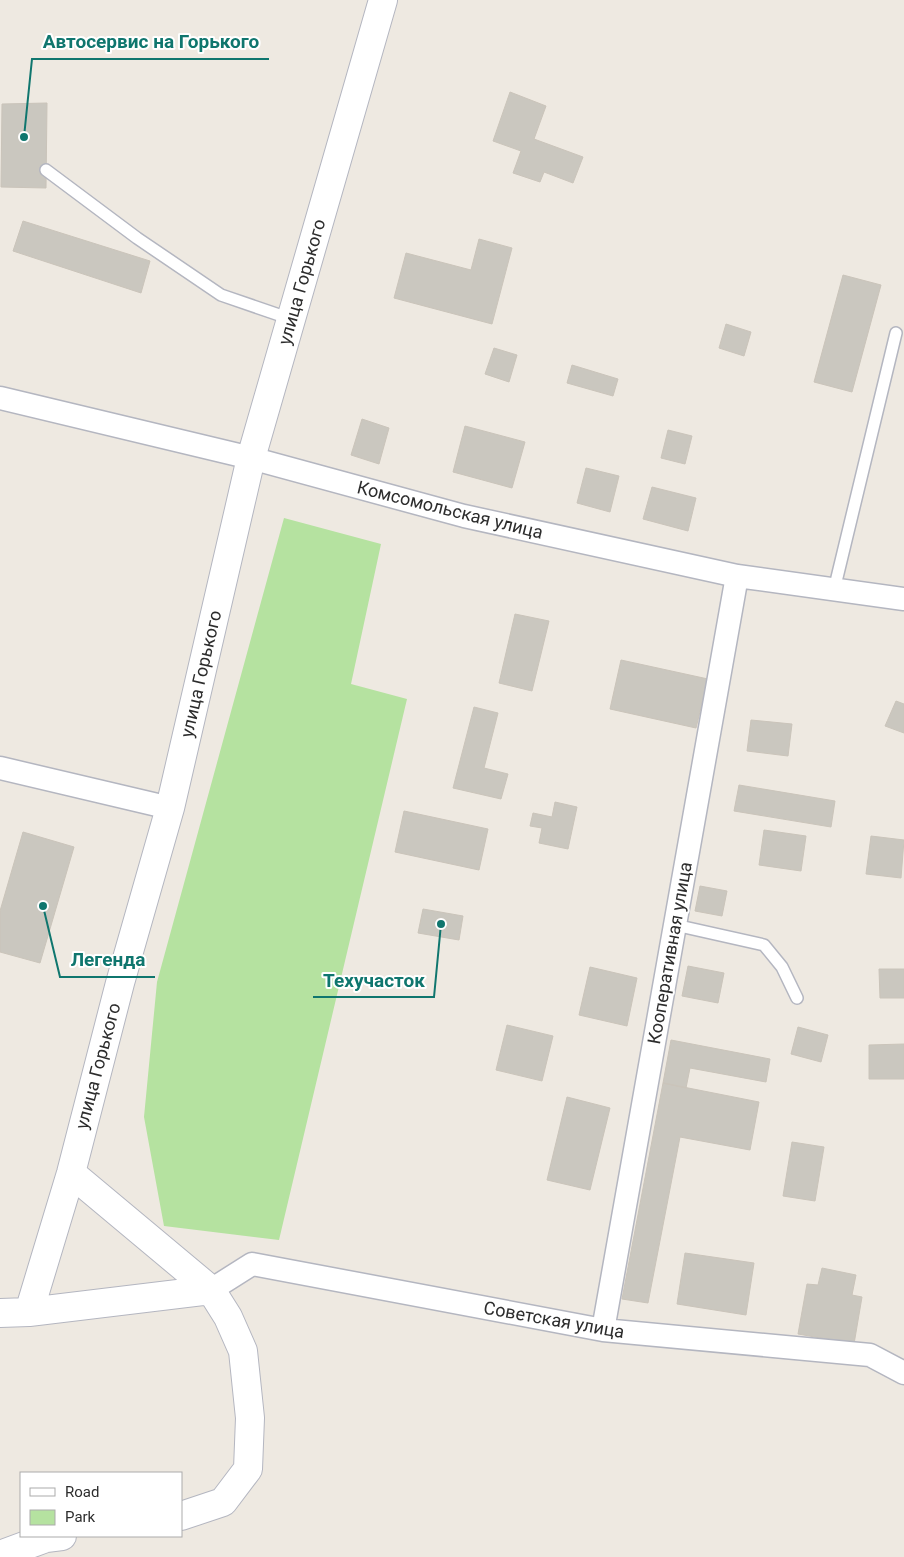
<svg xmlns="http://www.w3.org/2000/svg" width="904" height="1557" viewBox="0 0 904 1557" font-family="Roboto,sans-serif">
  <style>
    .green { fill: #b5e2a0 }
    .building { fill: #cac7bf; stroke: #cac4ba }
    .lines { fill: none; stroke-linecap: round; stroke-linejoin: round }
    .lane-casing { stroke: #b4b6c0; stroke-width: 14 }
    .street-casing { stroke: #b4b6c0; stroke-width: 25 }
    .secondary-casing { stroke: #b4b6c0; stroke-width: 30 }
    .lane { stroke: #fff; stroke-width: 11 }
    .street { stroke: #fff; stroke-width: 22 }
    .secondary { stroke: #fff; stroke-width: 28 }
    .labels { text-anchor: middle; stroke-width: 4; stroke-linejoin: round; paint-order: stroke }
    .street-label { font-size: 18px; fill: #2d2d2d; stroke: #fff }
    .leader { fill: none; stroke: #0f766e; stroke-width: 2 }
    .callout-dot { fill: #0f766e; stroke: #fff; stroke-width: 2 }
    .callout-label { font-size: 19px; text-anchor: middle; font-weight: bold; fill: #0f766e; stroke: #fff; stroke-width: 4; stroke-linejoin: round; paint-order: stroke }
  </style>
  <rect width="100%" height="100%" fill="#eee9e1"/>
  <path class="green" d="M284 518 381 544 351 684 407 699 279 1240 164 1226 144 1117 157 982Z"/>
  <path class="building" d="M510 92 546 106 534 139 583 157 573 183 544 172 540 182 513 173 521 151 493 141Z
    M47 103 46 188 1 187 2 104Z
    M23 221 150 261 141 293 13 251Z
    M479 239 512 248 492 324 394 298 406 253 471 270Z
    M843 275 881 285 852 392 814 382Z
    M726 324 751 332 744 356 719 348Z
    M494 348 517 355 509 382 485 374Z
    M572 365 618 379 613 396 567 383Z
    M362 419 389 428 379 464 351 455Z
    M465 426 525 442 512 488 453 472Z
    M668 430 692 436 685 464 661 458Z
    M586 468 619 476 610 512 577 503Z
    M652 487 696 498 688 531 643 519Z
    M515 614 549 621 532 691 499 683Z
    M621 660 708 679 696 728 610 709Z
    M896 701 904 704V733L885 726Z
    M474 707 498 713 484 768 508 774 501 799 453 788Z
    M751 720 792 724 788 756 747 751Z
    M739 785 835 801 831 827 734 811Z
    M555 802 577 807 568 849 539 843 542 828 530 826 533 813 552 817Z
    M404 811 488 829 479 870 395 852Z
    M764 830 806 836 801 871 759 865Z
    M23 832 74 847 40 963 0 952V911Z
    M871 836 904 840 901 878 866 874Z
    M700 886 727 891 722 916 695 911Z
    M423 909 463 916 459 940 418 933Z
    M688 966 724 973 718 1003 682 996Z
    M590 967 637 978 627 1026 579 1015Z
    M879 969H904V998H880Z
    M507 1025 553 1036 542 1081 496 1070Z
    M798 1027 828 1035 821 1062 791 1054Z
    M671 1040 770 1059 766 1082 690 1068 686 1088 663 1083Z
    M904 1044V1079H869V1045Z
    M663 1083 759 1102 750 1150 680 1137 648 1303 622 1299Z
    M567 1097 610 1108 590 1190 547 1180Z
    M792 1142 824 1147 815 1201 783 1196Z
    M685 1253 754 1263 746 1315 677 1304Z
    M822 1268 856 1275 852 1295 862 1297 854 1344 798 1334 807 1284 818 1285Z"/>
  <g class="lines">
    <defs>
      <path id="lane" d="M46 170 137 238 221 295 291 319
        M834 590 896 333
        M675 925 764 945 782 967 797 998"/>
      <path id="street" d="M0 398 251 458 464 516 737 576 904 599
        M0 768 170 808
        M211 1290 252 1264 603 1330 870 1355 904 1373
        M603 1330 737 576"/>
      <path id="secondary" d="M71 1173 211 1290 228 1317 243 1351 250 1418 248 1469 223 1502 181 1516
        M29 1312 71 1173 120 983 170 808 251 458 383 0
        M0 1313 29 1312 211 1290
        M0 1555 46 1538 62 1536"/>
    </defs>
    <use href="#lane" class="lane-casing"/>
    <use href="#street" class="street-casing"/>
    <use href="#secondary" class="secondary-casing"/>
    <use href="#lane" class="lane"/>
    <use href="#street" class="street"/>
    <use href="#secondary" class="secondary"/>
  </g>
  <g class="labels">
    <g class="street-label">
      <text transform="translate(302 282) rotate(-74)" y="6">улица Горького</text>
      <text transform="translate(450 510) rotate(14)" y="6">Комсомольская улица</text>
      <text transform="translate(201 674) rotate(-77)" y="6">улица Горького</text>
      <text transform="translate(670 953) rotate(-80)" y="6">Кооперативная улица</text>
      <text transform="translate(98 1066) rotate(-75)" y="6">улица Горького</text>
      <text transform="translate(554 1320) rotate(10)" y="6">Советская улица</text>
    </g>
  </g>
  <path class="leader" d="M24 137L32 59H269M43 906L60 977H155M441 924L434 997H313"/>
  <g class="callout-dot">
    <circle cx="24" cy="137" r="5"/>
    <circle cx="43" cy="906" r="5"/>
    <circle cx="441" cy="924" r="5"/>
  </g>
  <g class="callout-label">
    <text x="151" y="48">Автосервис на Горького</text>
    <text x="108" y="966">Легенда</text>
    <text x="374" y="987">Техучасток</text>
  </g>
  <rect x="20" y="1472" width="162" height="65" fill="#ffffff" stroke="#ababab"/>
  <rect x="30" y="1488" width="25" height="8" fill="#ffffff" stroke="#ababab"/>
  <text x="65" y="1497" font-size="15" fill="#2d2d2d">Road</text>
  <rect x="30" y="1510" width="25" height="15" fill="#b5e2a0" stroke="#ababab"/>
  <text x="65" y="1522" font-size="15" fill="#2d2d2d">Park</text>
</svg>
